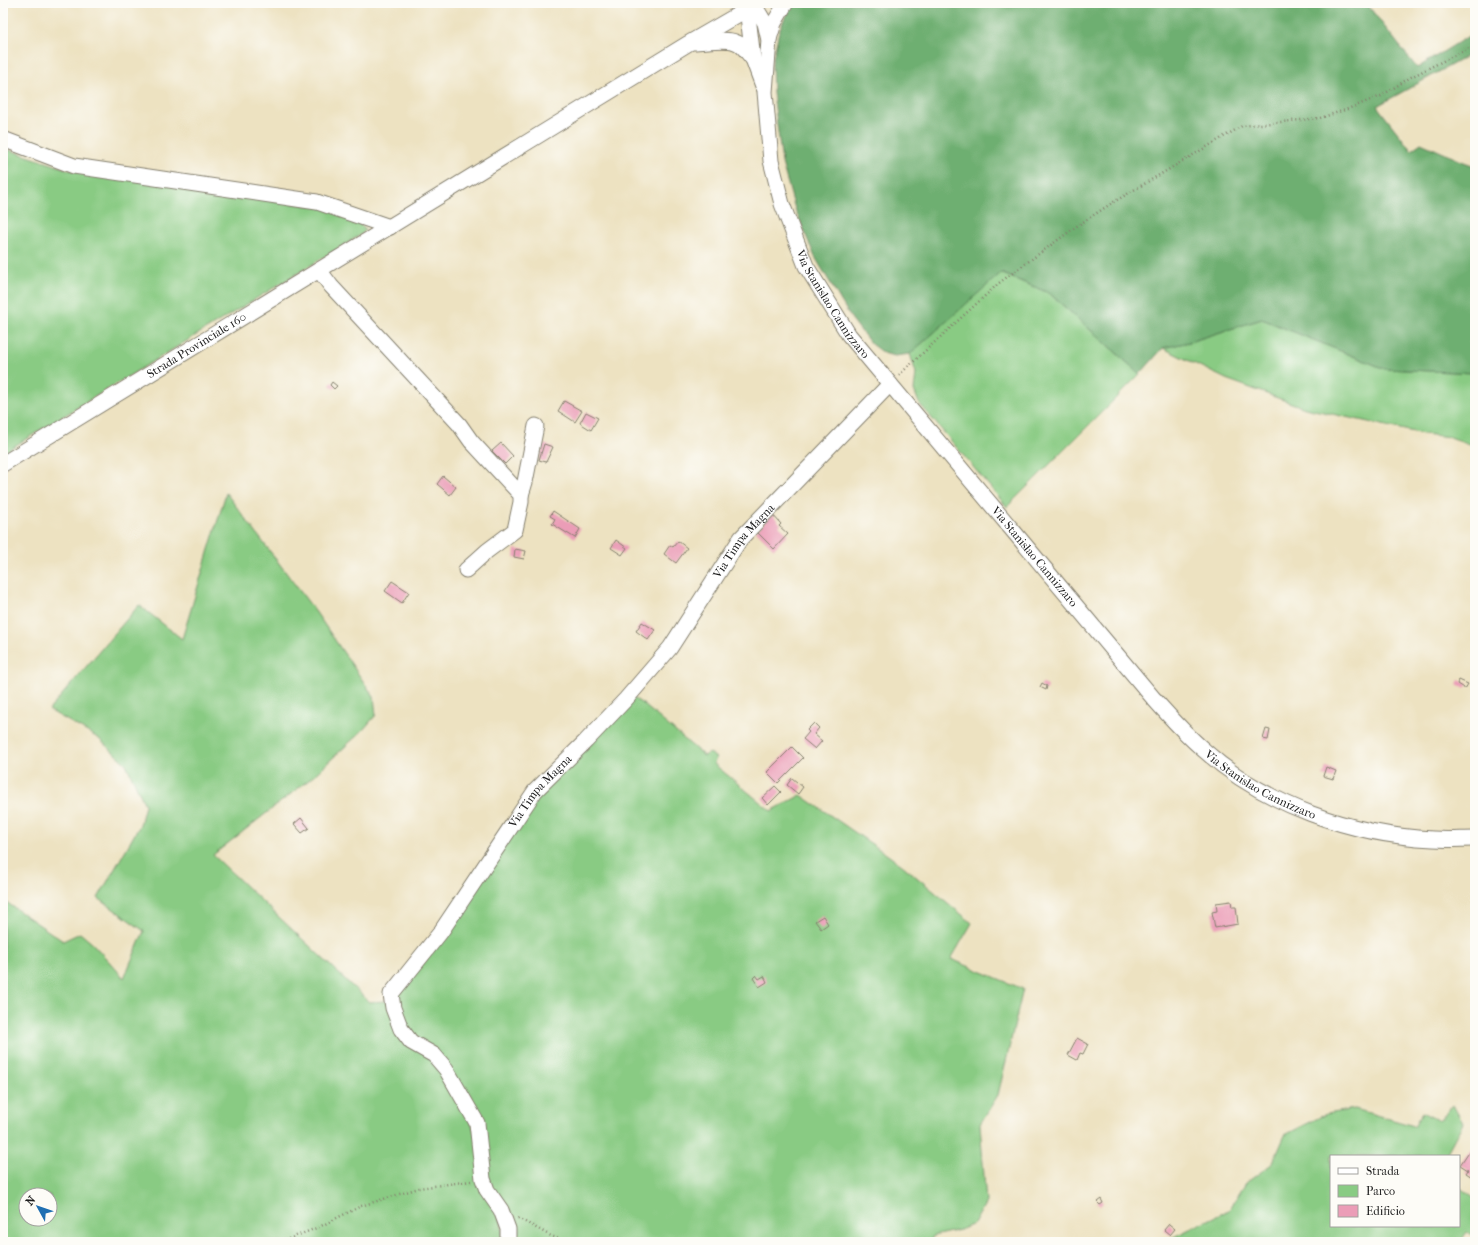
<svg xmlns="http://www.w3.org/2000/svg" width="1478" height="1245" viewBox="0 0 1478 1245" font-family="'IM FELL French Canon',serif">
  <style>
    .green { fill: #89cb83; stroke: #527450; fill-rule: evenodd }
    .forest { fill: #6eaf71; stroke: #456646 }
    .building { fill: #eb9db7 }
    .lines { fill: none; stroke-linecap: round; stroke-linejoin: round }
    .minor-casing { stroke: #847f6e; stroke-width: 17 }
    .path { stroke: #847f6e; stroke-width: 2.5; stroke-dasharray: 1 3; stroke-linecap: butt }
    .minor { stroke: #fff; stroke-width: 15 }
    .labels { text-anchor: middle; stroke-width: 4; stroke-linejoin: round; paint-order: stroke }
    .street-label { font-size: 12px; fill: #1c1c1c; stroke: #fdfcf7 }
  </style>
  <rect width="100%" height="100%" fill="#fdfcf7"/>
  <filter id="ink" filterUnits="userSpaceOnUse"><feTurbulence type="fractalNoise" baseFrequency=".025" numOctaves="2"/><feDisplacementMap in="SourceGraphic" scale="8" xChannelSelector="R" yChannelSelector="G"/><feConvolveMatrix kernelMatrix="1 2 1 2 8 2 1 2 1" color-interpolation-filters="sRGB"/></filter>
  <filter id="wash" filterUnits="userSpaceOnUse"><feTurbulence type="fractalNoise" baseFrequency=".012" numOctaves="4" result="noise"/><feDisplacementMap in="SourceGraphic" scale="16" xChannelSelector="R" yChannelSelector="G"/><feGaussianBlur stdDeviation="0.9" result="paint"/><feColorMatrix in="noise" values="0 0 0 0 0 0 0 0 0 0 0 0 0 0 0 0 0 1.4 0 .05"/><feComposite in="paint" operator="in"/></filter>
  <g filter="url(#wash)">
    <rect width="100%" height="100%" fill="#ede2c1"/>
    <path class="green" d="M3 148 70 170 325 208C336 213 361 219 365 231L362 234 3 453Z
      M1000 273 1049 293 1140 374 1007 507 919 403 914 390 916 373 910 354Z
      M1262 319 1385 369 1475 373V446L1450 437 1423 434 1305 408 1226 379 1163 348 1189 342Z
      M226 493 315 611 374 697 376 715 362 731 310 779 213 855 369 1002 386 1001 437 1066 472 1124 501 1221 504 1242H3V900L63 941 80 933 93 944 124 978 144 931 98 898 140 825 145 805 126 764 98 738 49 710 139 605 182 639ZM26 1195H50V1219H26Z
      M633 698 643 704 704 756 710 753 716 758 714 764 771 811 801 795 902 865 972 923 951 959 1023 989 998 1095 980 1124 986 1202 974 1224 960 1230 933 1236 930 1242H514L487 1177 480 1120 404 1028 395 993 538 792Z
      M1453 1105 1463 1123 1445 1156H1331V1226H1459V1187L1475 1199V1238L1467 1232 1460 1242H1163L1229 1210 1246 1183 1273 1163 1285 1135 1326 1114 1355 1109 1414 1126 1422 1112 1439 1121Z"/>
    <path class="forest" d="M794 3H1366L1417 68 1475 32V52L1377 106 1411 150 1421 143 1464 162 1475 166V373L1385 369 1262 319 1189 342 1163 348 1140 374 1049 293 1001 273 910 354 895 356 883 353 871 344 851 318 815 257 795 209 782 163 773 93 772 63 779 31 786 15Z"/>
    <g id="blocks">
      <path class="building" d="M332 382 337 386 334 389 330 385Z
        M564 401 582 411 575 422 558 411Z
        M586 412 598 418 591 430 580 423Z
        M501 443 513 456 505 464 492 451Z
        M544 444 553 447 546 462 539 460Z
        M443 476 456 487 450 495 437 484Z
        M553 511 580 529 575 538 552 524 555 519 550 516Z
        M772 514 781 524 779 526 788 534 774 549 756 531Z
        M616 540 627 548 622 555 611 548Z
        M678 541 687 548 676 563 664 554 670 545 673 547Z
        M515 549 526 551 524 559 514 557Z
        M392 581 409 592 402 603 385 591Z
        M642 622 655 630 648 640 636 631Z
        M1459 680 1468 684 1465 689 1457 684Z
        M1042 683 1047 686 1046 690 1040 687Z
        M814 723 819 728 814 734 822 741 815 749 803 739 809 732 807 730Z
        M1266 729 1270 730 1268 740 1263 739Z
        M792 747 803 758 778 783 767 772Z
        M1326 767 1336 771 1333 779 1323 776Z
        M792 778 803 787 798 794 787 785Z
        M775 786 781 792 768 805 762 798Z
        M301 818 309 828 302 833 294 824Z
        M1231 901 1232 907H1236L1238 924 1215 928 1212 912 1217 911 1216 903Z
        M823 916 828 924 821 929 815 921Z
        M756 975 759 979 764 976 767 982 759 987 753 978Z
        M1077 1038 1088 1044 1083 1054 1080 1053 1077 1060 1068 1055Z
        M1474 1144 1475 1145V1179L1466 1173 1468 1170 1460 1165Z
        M1101 1199 1103 1203 1100 1205 1097 1202Z
        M1169 1224 1175 1229 1170 1235 1164 1230Z"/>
    </g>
  </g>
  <g filter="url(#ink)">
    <use href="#blocks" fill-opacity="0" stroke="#847f6e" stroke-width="1"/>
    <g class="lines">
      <defs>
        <g id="minor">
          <path id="s1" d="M752 7 759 13 765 23 769 40 765 92 771 161 782 204 806 266 849 335 1154 699C1170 717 1186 735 1205 751 1265 805 1352 835 1433 839 1447 840 1461 839 1475 839"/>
          <path d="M752 7 748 16 753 59 763 86"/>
          <path d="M769 39 774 23 786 3"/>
          <path d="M694 42C704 42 726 38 735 42 743 44 748 54 753 59"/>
          <path d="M3 139 74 166 317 202 390 227"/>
          <path d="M319 270 331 286 459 424 471 441 521 495V502L515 530 487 551 466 570"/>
          <path id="s2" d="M3 464 689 43 758 3"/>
          <path d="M521 495 525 482 536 426"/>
          <path id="s3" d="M508 1242V1229L501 1210 487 1190 483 1179 477 1123 446 1069 434 1055 411 1042 401 1029 393 1008 391 994 440 933 535 791 586 741 626 699 670 648 741 538 890 384"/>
        </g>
      </defs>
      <use href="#minor" class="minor-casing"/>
      <path class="path" d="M899 375 999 283 1077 226 1112 203 1242 126 1320 118 1345 110 1381 96 1411 77 1475 45
        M518 1218 551 1236 569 1242
        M281 1242 319 1227 361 1206 419 1188 471 1181"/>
      <use href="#minor" class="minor"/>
    </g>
  </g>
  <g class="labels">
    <g class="street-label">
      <text dy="4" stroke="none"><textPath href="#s1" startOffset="317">Via Stanislao Cannizzaro</textPath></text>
      <text dy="4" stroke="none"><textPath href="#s2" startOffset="227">Strada Provinciale 160</textPath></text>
      <text dy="4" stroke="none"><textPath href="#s3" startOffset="862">Via Timpa Magna</textPath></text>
      <text dy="4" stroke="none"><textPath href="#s1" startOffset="641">Via Stanislao Cannizzaro</textPath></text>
      <text dy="4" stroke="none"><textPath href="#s1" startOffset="965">Via Stanislao Cannizzaro</textPath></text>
      <text dy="4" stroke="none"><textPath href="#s3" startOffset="538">Via Timpa Magna</textPath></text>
    </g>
  </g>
  <rect width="1478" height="1245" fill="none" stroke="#fdfcf7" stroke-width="16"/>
  <rect x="1330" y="1155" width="130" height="72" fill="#fdfcf7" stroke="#a3a29f"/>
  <rect x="1338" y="1168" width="20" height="6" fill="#ffffff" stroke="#a3a29f"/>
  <text x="1366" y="1175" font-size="12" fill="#1c1c1c">Strada</text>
  <rect x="1338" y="1185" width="20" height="12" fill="#89cb83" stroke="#a3a29f"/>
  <text x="1366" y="1195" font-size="12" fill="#1c1c1c">Parco</text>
  <rect x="1338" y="1205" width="20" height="12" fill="#eb9db7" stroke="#a3a29f"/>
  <text x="1366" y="1215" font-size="12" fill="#1c1c1c">Edificio</text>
  <g transform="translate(38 1207) rotate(310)"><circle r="19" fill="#fdfcf7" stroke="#a3a29f"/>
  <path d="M0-3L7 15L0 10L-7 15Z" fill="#1f6fb2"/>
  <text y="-6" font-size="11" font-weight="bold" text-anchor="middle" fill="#1c1c1c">N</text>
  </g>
</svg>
